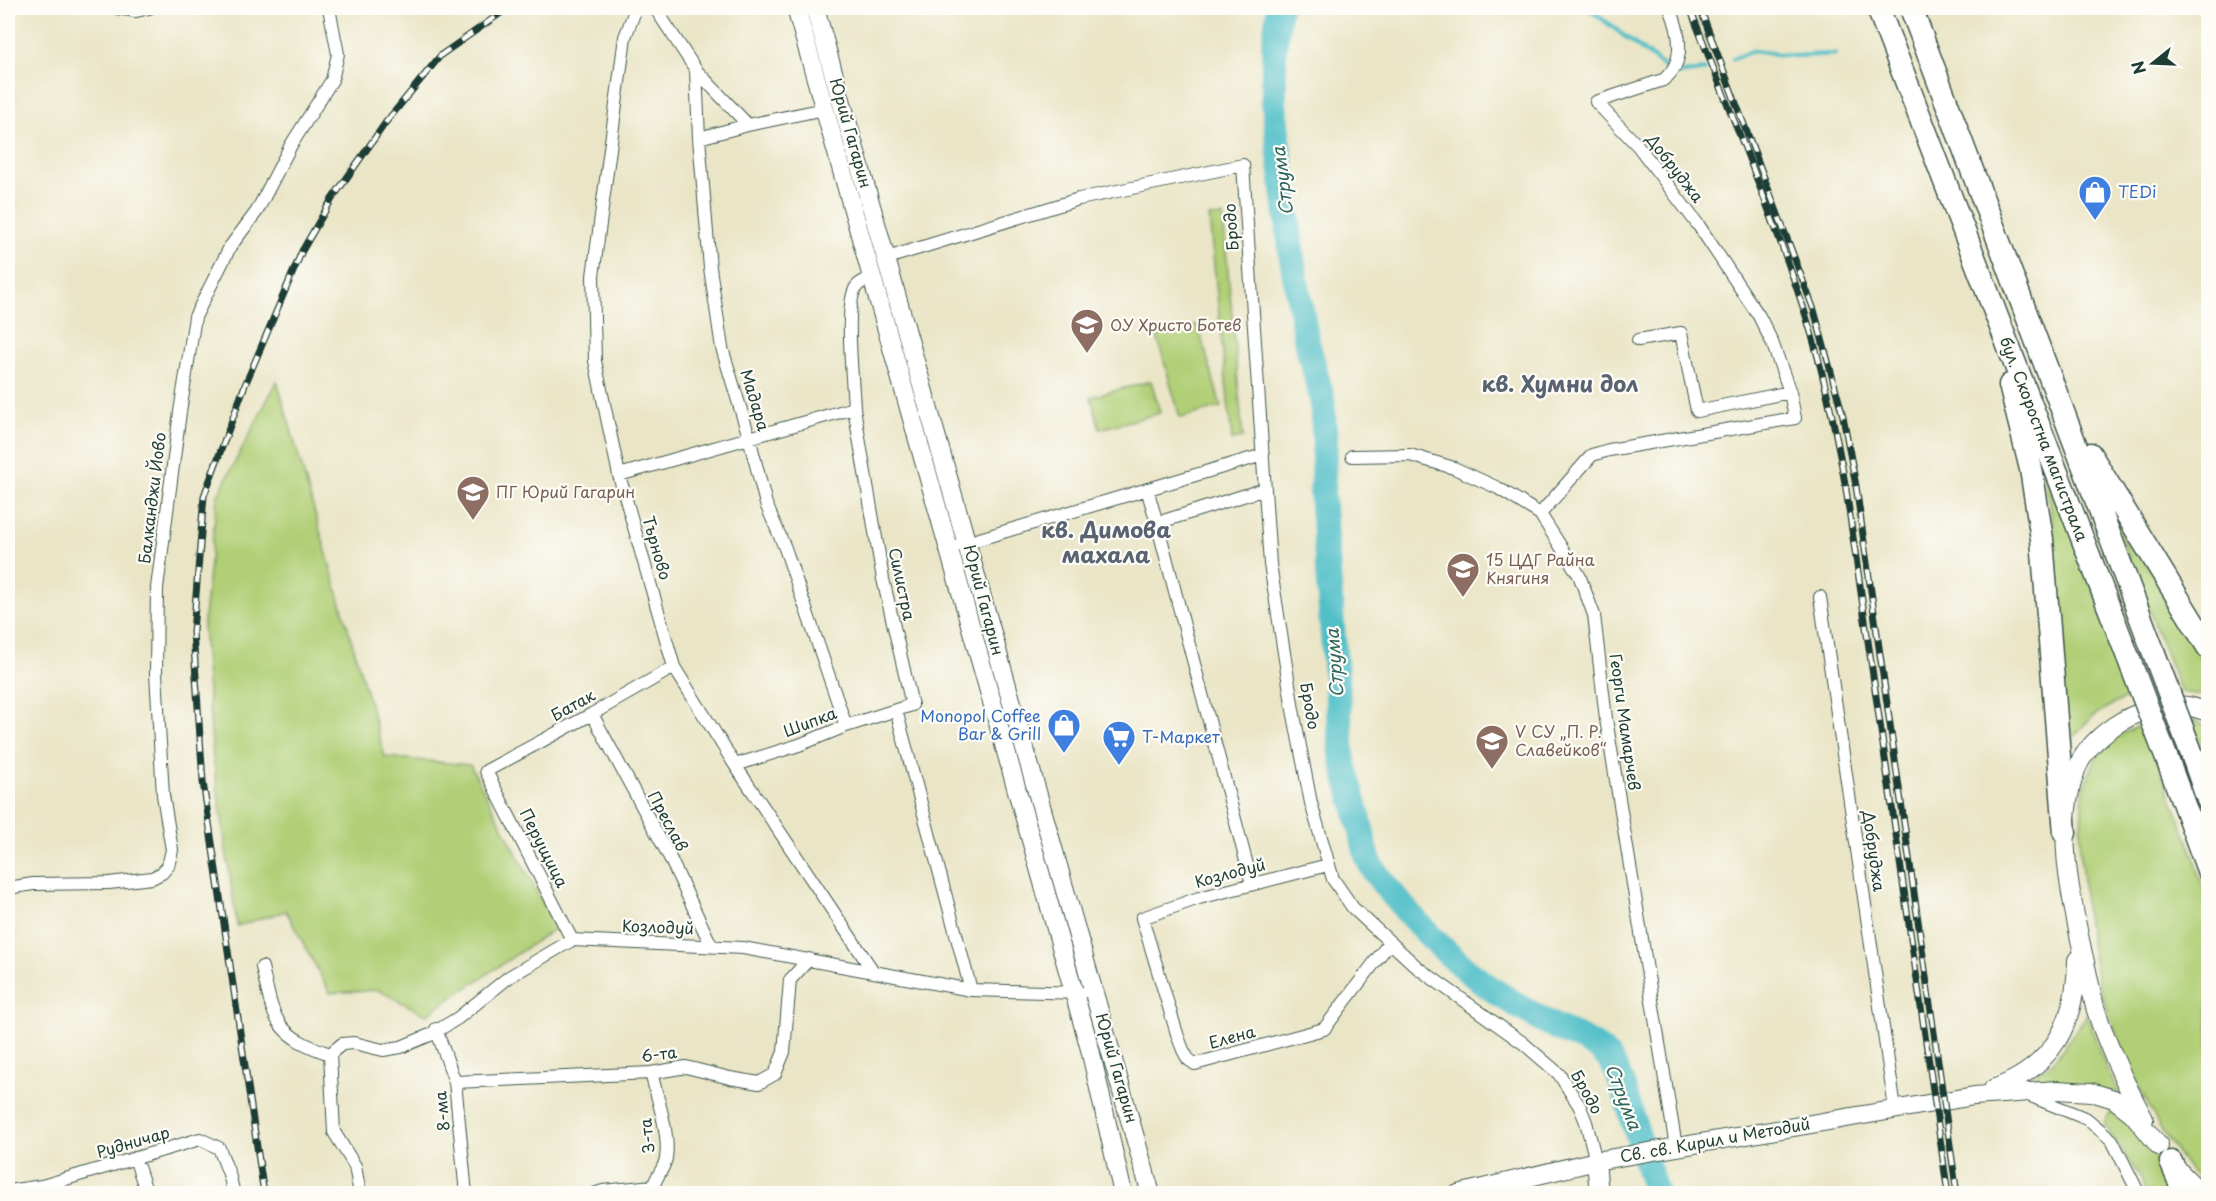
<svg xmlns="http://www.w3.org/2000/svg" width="2216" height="1201" viewBox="0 0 2216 1201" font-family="'Playpen Sans',sans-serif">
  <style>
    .green { fill: #b0cf76; stroke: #688655; stroke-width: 1.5 }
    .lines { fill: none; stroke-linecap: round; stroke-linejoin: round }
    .stream { stroke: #51bfc8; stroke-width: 4.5 }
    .river { stroke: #51bfc8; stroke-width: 26 }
    .street-casing { stroke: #3d564a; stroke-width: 14 }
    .secondary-casing { stroke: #3d564a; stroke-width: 20 }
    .highway-casing { stroke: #3d564a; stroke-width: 25 }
    .street { stroke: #fff; stroke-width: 12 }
    .secondary { stroke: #fff; stroke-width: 18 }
    .highway { stroke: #fff; stroke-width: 22 }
    .rail-casing { stroke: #1f3d34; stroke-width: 7 }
    .rail { stroke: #fdfcf7; stroke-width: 4.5; stroke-dasharray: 14; stroke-linecap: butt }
    .highway-bridge-casing { stroke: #3d564a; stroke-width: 25; stroke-linecap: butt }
    .highway-bridge { stroke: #fff; stroke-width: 22 }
    .labels { text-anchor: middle; stroke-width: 4.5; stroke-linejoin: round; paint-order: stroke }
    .street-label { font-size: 16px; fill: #1f3d34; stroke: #fdfcf7 }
    .shop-label { font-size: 16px; fill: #366cbe; stroke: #fdfcf7; text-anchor: start }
    .education-label { font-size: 16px; fill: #785e54; stroke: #fdfcf7; text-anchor: start }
    .water-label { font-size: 18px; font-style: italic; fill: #2e6460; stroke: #fdfcf7 }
    .district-label { font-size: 22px; font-weight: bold; fill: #596371; stroke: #fdfcf7 }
  </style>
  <rect width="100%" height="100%" fill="#fdfcf7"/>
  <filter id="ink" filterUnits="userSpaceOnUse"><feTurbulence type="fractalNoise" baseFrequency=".0167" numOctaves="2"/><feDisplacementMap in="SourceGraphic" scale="12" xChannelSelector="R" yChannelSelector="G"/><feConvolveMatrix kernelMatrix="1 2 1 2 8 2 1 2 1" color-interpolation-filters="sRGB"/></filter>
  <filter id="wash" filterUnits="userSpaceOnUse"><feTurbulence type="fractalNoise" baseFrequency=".008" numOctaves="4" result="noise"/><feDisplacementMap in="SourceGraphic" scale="24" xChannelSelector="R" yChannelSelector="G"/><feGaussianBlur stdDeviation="1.35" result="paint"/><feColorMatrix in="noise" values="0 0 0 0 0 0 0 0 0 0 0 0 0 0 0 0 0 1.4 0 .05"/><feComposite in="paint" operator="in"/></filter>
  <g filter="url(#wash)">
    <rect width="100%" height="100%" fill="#eae5c6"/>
    <path class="green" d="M1223 216 1243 438 1232 440 1209 217Z
      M1198 325 1221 407 1180 418 1157 336Z
      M277 381 385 757 470 765 556 928 426 1015 378 990 330 993 286 911 237 926 213 758 203 627 217 497Z
      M1151 381 1160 413 1100 429 1091 397Z
      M2041 445 2131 696C2096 711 2083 720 2063 754L2055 557 2050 502 2038 447Z
      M2098 478 2208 672V697L2180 691Z
      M2191 719 2208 727V761Z
      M2143 724 2196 862 2208 909V1185L2189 1170 2163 1133 2130 1070 2099 987 2086 916 2080 847 2083 790 2096 758 2118 736Z
      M2087 1015 2104 1063 2119 1093 2034 1085 2032 1078 2053 1062Z
      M2110 1112C2135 1116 2163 1172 2174 1193H2145L2141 1179 2104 1124Z"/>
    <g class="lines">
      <path class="stream" d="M1588 8 1667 69 1678 74 1705 70
        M1733 59 1752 51 1795 56 1835 54"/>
      <path class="river" d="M1279 8 1274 47V104L1292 258 1306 338 1322 398 1325 442 1322 493 1342 755C1346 778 1354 799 1359 821 1363 834 1364 849 1369 861 1375 874 1384 884 1393 895 1427 936 1466 975 1512 1002 1527 1011 1543 1021 1560 1029 1593 1045 1608 1046 1622 1084L1656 1194"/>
    </g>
  </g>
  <g filter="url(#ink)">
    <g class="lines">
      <defs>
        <path id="street" d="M117 8 136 11 149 8
          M636 8 625 37 593 276 595 361 619 475 674 667 735 765 873 971
          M655 8 696 70 748 125 824 109
          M696 70 699 138 710 268 722 348 749 437 766 504 785 548 846 726
          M699 138 748 125
          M887 258 1079 199 1243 165 1270 564 1293 710 1311 803 1333 879 1353 908 1418 968 1523 1043 1559 1074 1580 1107 1586 1122 1596 1161
          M1638 340 1681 333 1697 411 1790 392
          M854 408C853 382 844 305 856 287 860 282 867 280 872 277
          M1352 456 1410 455 1454 468 1498 488 1540 514 1579 575 1594 615 1606 719 1676 1147
          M619 475 854 408 883 579 912 705 896 710 971 990
          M1147 489 1157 523 1252 884
          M1540 514 1592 455 1609 450 1795 418 1790 392 1772 342 1759 316 1699 226 1638 146 1596 102 1663 80C1687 62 1680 32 1670 8
          M1157 523 1265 489
          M959 545 1263 455
          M1820 597 1895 1109
          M592 714 669 856 711 945
          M735 765 799 745 846 726 896 710
          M1328 865 1199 898 1142 918 1178 1037 1183 1050 1188 1059 1195 1064 1324 1029 1390 942
          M8 888 33 884 109 883 152 878 162 873 168 866 172 850 163 795 156 673 157 588 180 412 195 317 230 247 257 211 291 145 332 80 338 54 329 8
          M572 940 486 771 592 714 674 667
          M262 967C274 1020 274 1035 330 1054
          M436 1029 455 1082 466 1194
          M651 1073C657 1097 670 1134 666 1158 664 1172 651 1179 654 1194
          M455 1082 651 1073 686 1067 730 1078 759 1083 775 1074 784 1052 790 980 809 959
          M2026 1094 2087 1119 2112 1140 2139 1194
          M135 1158 147 1194
          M8 1191 42 1186 200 1139 219 1148 229 1174 234 1194
          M360 1194 355 1166 334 1132 330 1054 342 1044 354 1043 383 1050 401 1047 430 1035 458 1018 509 977 572 940 743 948 971 990 1081 993
          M594 1194 603 1191 653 1186"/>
        <path id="secondary" d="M796 8 1090 1049 1123 1194
          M815 8 1151 1194
          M1993 1089C2054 1067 2076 1022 2077 960
          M2144 1119C2125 1083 2107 1046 2095 1007 2091 991 2088 974 2084 958 2071 899 2054 828 2076 770 2083 752 2098 737 2114 726 2133 713 2163 702 2187 706 2194 707 2201 710 2208 712
          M1596 1161 1599 1194
          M2177 1169 2202 1194
          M1458 1194 1596 1161 1974 1096 2057 1090 2091 1092 2114 1099 2133 1114 2159 1146"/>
        <path id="highway" d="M1878 8 2128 657
          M1911 8 2152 648
          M2010 385 2031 469 2042 539 2065 833
          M2090 454 2208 647
          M2193 757 2208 800
          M2170 767 2208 870
          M2171 1162 2185 1194"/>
      </defs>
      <use href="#street" class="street-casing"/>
      <use href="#secondary" class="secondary-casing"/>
      <use href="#highway" class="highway-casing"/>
      <use href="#street" class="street"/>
      <use href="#secondary" class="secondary"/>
      <use href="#highway" class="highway"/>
      <defs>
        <path id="rail" d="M1690 8C1729 110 1772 211 1806 316 1824 373 1836 431 1846 489L1948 1194
          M1700 8 1814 310 1843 416 1856 486 1957 1194
          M264 1194 203 782 193 632 204 496 245 385 302 251 332 199 386 122 441 55 508 8"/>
      </defs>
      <use href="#rail" class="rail-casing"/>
      <use href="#rail" class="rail"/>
      <defs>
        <path id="highway-bridge" d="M2152 648 2193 757
          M2128 657 2170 767"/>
      </defs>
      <use href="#highway-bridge" class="highway-bridge-casing"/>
      <use href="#highway-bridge" class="highway-bridge"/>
    </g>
  </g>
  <defs>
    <symbol id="shop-pin" viewBox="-11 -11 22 30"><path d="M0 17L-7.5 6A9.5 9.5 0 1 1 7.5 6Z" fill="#3f7fe0" stroke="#fdfcf7"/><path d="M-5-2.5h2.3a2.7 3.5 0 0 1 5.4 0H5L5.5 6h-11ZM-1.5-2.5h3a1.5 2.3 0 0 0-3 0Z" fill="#fff"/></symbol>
    <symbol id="school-pin" viewBox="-11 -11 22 30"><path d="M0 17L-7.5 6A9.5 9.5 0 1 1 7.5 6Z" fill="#8d6e63" stroke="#fdfcf7"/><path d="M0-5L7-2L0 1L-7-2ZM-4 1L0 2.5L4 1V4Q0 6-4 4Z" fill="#fff"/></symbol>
    <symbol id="supermarket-pin" viewBox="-11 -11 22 30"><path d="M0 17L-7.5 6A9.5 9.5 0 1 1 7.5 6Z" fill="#3f7fe0" stroke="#fdfcf7"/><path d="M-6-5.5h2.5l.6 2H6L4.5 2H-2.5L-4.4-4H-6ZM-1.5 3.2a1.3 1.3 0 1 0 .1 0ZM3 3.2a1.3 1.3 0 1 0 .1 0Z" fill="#fff"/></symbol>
  </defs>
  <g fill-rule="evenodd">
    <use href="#shop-pin" x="2076" y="173" width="38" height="52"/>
    <use href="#school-pin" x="1068" y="306" width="38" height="52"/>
    <use href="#school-pin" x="454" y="473" width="38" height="52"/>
    <use href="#school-pin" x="1444" y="550" width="38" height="52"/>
    <use href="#shop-pin" x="1045" y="706" width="38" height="52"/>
    <use href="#supermarket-pin" x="1100" y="718" width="38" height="52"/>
    <use href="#school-pin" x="1473" y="722" width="38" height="52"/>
  </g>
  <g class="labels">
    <g class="street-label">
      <text transform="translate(851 133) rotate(74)" y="6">Юрий Гагарин</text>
      <text transform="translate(1675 168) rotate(52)" y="6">Добруджа</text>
      <text transform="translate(1231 227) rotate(-94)" y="6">Бродо</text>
      <text transform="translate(755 400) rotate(73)" y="6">Мадара</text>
      <text transform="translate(2044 439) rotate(69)" y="6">бул. Скоростна магистрала</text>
      <text transform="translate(152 498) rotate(-83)" y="6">Балканджи Йово</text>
      <text transform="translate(657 548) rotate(74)" y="6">Търново</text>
      <text transform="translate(902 584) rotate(78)" y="6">Силистра</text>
      <text transform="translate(984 600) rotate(75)" y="6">Юрий Гагарин</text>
      <text transform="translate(573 705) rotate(-29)" y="6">Батак</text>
      <text transform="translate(1310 706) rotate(80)" y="6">Бродо</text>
      <text transform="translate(810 722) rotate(-21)" y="6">Шипка</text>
      <text transform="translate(1625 722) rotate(82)" y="6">Георги Мамарчев</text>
      <text transform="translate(668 821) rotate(62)" y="6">Преслав</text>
      <text transform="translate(544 848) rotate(63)" y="6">Перущица</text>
      <text transform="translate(1874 851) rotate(82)" y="6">Добруджа</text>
      <text transform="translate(1230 873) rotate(-15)" y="6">Козлодуй</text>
      <text transform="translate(658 927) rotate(2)" y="6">Козлодуй</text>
      <text transform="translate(1232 1037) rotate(-15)" y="6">Елена</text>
      <text transform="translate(659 1054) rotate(-7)" y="6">6-та</text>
      <text transform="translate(1117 1068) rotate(74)" y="6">Юрий Гагарин</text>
      <text transform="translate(1587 1092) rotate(61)" y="6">Бродо</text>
      <text transform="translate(442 1111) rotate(-95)" y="6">8-ма</text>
      <text transform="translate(647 1136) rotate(-96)" y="6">3-та</text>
      <text transform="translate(1715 1140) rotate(-10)" y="6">Св. св. Кирил и Методий</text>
      <text transform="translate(133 1142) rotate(-16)" y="6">Рудничар</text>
    </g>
    <g class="shop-label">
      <text x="2118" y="198">TEDi</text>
      <text x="1041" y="722" text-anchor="end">Monopol Coffee<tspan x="1041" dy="18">Bar &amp; Grill</tspan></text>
      <text x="1142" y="743">Т-Маркет</text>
    </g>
    <g class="education-label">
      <text x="1110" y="331">ОУ Христо Ботев</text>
      <text x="496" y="498">ПГ Юрий Гагарин</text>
      <text x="1486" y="566">15 ЦДГ Райна<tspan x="1486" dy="18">Княгиня</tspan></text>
      <text x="1515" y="738">V СУ „П. Р.<tspan x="1515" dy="18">Славейков“</tspan></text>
    </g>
    <g class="water-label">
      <text transform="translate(1283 181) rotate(-97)" y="6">Струма</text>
      <text transform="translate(1335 663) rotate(-94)" y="6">Струма</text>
      <text transform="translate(1623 1097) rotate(69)" y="6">Струма</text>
    </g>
    <g class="district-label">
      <text x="1560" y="392">кв. Хумни дол</text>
      <text x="1106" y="538">кв. Димова<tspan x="1106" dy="25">махала</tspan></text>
    </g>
  </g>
  <rect width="2216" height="1201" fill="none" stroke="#fdfcf7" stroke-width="30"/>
  <g transform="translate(2153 63) rotate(252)" stroke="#fdfcf7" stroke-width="4.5" paint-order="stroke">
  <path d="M0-4.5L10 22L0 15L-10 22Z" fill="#1f3d34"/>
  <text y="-9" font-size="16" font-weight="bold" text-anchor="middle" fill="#1f3d34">N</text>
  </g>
</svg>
